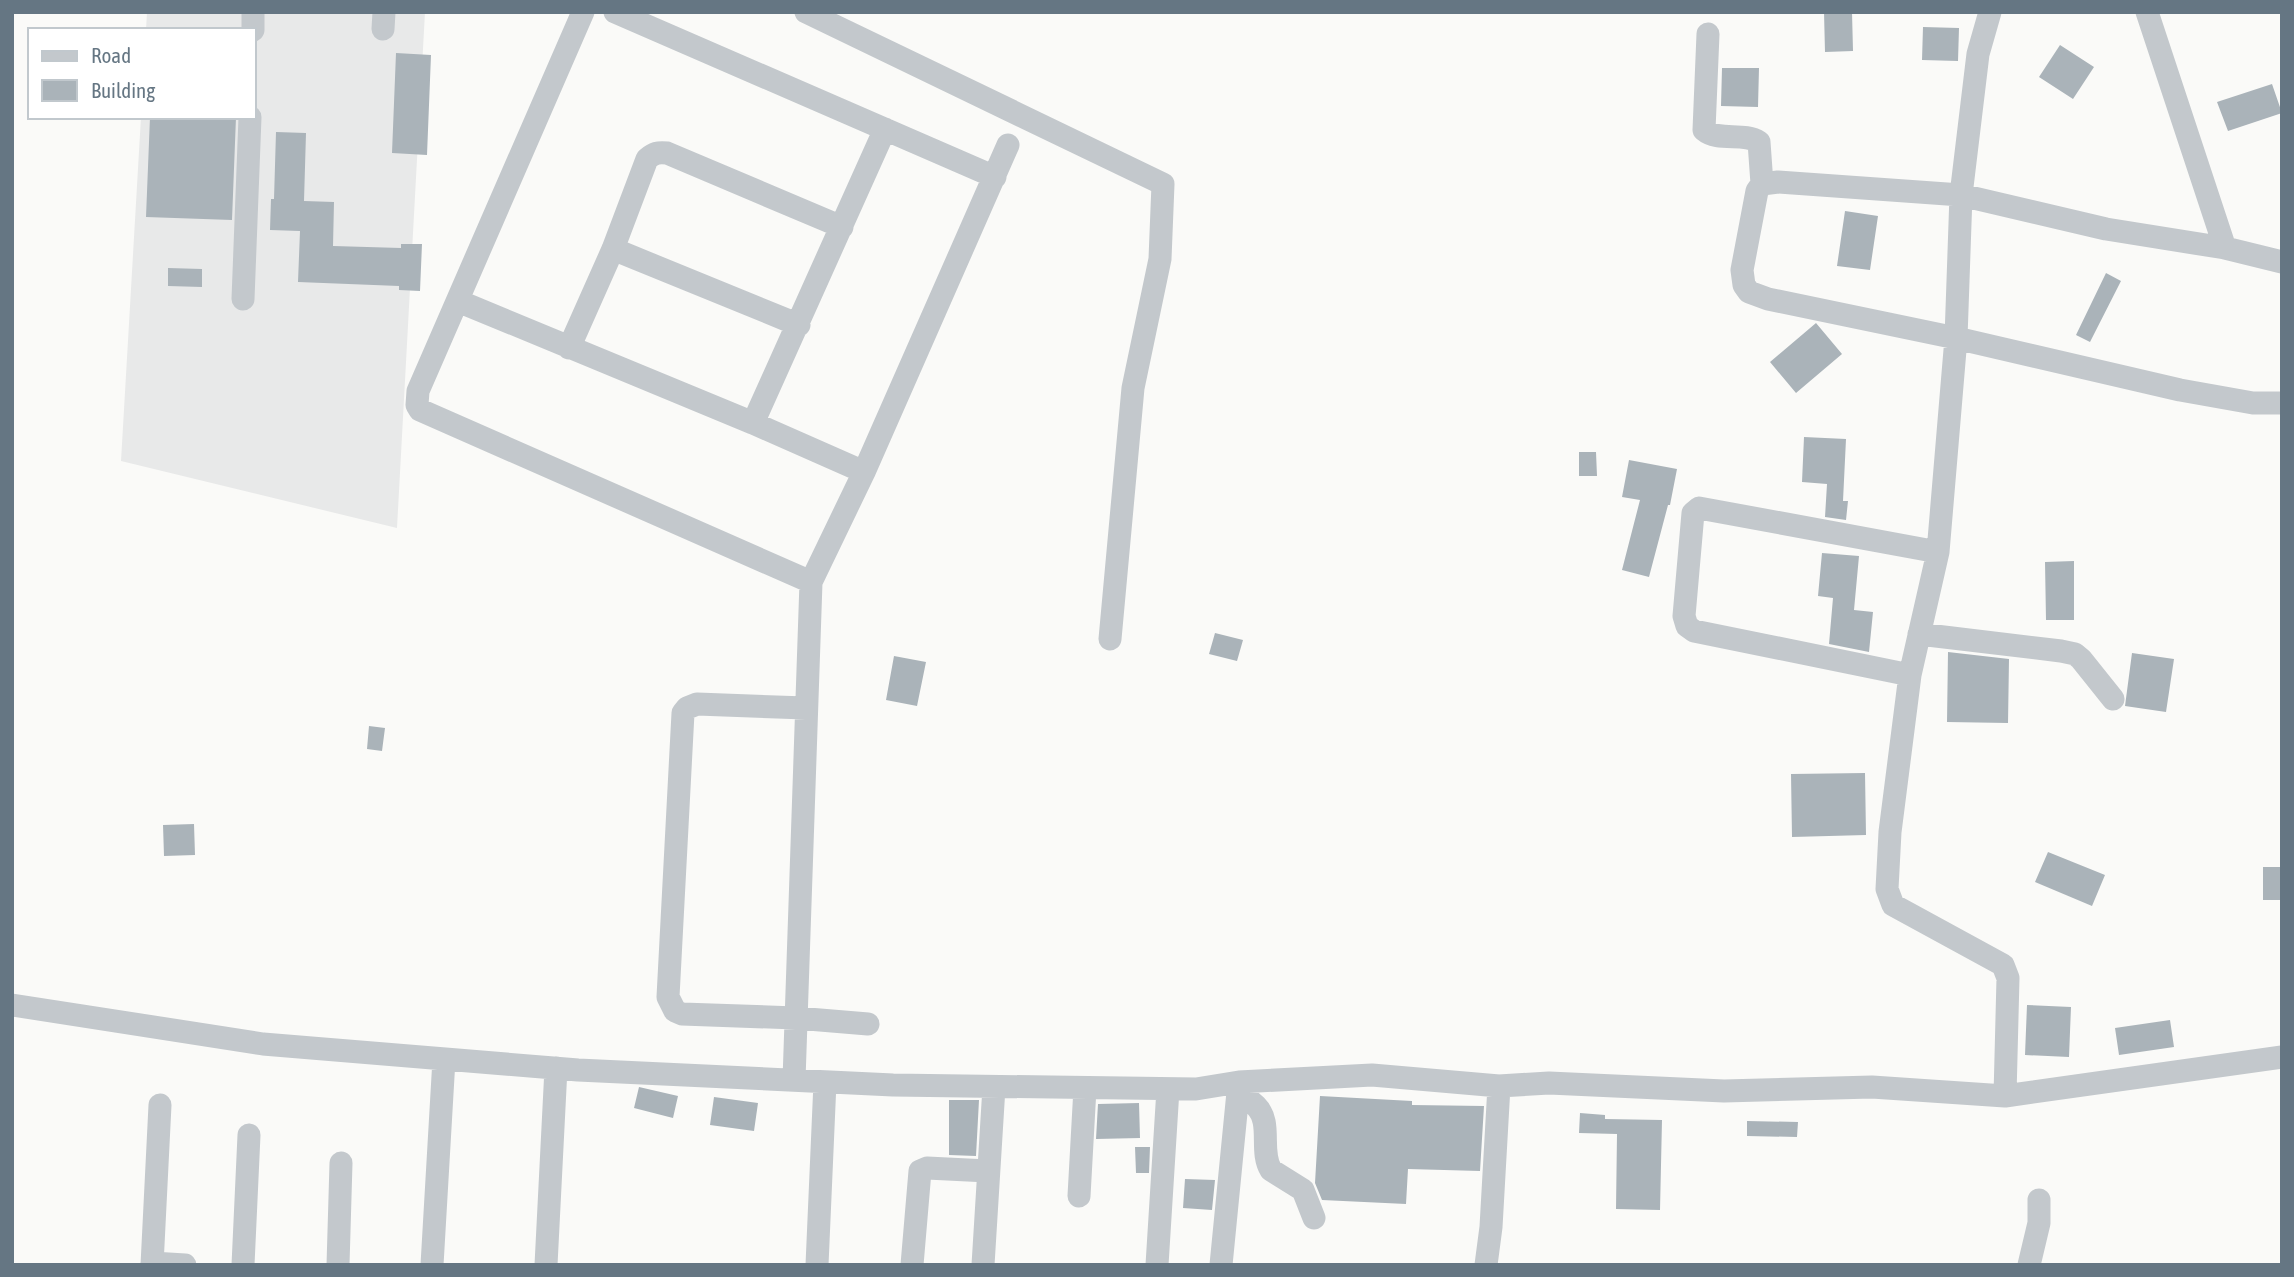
<svg xmlns="http://www.w3.org/2000/svg" width="2294" height="1277" viewBox="0 0 2294 1277" font-family="'Asap Condensed',sans-serif">
  <style>
    .built { fill: #e8e9e9 }
    .building { fill: #aab3b9 }
    .lines { fill: none; stroke-linecap: round; stroke-linejoin: round }
    .minor { stroke: #c3c8cc; stroke-width: 23 }
  </style>
  <rect width="100%" height="100%" fill="#fafaf8"/>
  <path class="built" d="M147 12H425L397 528 121 461 141 117H254V30H146Z"/>
  <path class="building" d="M1824 12H1852L1853 51 1825 52Z
    M1923 27 1959 28 1958 61 1922 60Z
    M2060 45 2094 67 2073 99 2039 77Z
    M396 53 431 55 427 155 392 153Z
    M1722 68H1759L1758 107 1721 106Z
    M2272 84 2282 113 2228 131 2217 102Z
    M150 117H236L232 220 146 217Z
    M276 132 306 133 304 201 334 202 333 246 401 248V244H422L420 291 399 290V286L298 282 300 231 270 230 271 199H274Z
    M1845 211 1878 216 1870 270 1837 266Z
    M168 268 202 269V287L168 286Z
    M2106 273 2121 281 2090 342 2076 335Z
    M1816 323 1842 354 1796 393 1770 362Z
    M1804 437 1846 439 1843 501H1848L1846 520 1825 517 1827 484 1802 482Z
    M1579 452H1596L1597 476H1579Z
    M1629 460 1677 469 1670 505H1668L1649 577 1622 570 1640 500 1622 497Z
    M1822 553 1859 556 1854 610 1873 612 1869 652 1829 644 1833 598 1818 596Z
    M2074 561V620H2046L2045 562Z
    M1215 633 1243 640 1237 661 1209 654Z
    M1948 652 2009 659 2008 723 1947 722Z
    M2132 653 2174 659 2166 712 2125 706Z
    M894 656 926 662 917 706 886 700Z
    M369 726 385 728 382 751 367 749Z
    M1865 773 1866 835 1792 837 1791 774Z
    M194 824 195 855 164 856 163 825Z
    M2048 852 2105 875 2092 906 2035 882Z
    M2263 867H2282V900H2263Z
    M2027 1005 2071 1007 2069 1057 2025 1055Z
    M2170 1020 2174 1047 2119 1055 2115 1028Z
    M639 1087 678 1096 673 1118 634 1108Z
    M1320 1096 1412 1101V1105L1484 1106 1480 1171 1408 1169 1406 1204 1322 1200 1315 1183Z
    M714 1097 758 1103 754 1131 710 1125Z
    M949 1100H979L976 1156 949 1155Z
    M1139 1103 1140 1138 1096 1139 1098 1104Z
    M1580 1113 1605 1115V1119L1662 1120 1660 1210 1616 1209 1617 1134 1579 1133Z
    M1747 1121 1798 1122 1797 1137 1747 1136Z
    M1135 1147H1150L1149 1173H1136Z
    M1185 1179 1215 1180 1212 1210 1183 1208Z"/>
  <g class="lines">
    <path class="minor" d="M583 12 418 391 417 405 420 410 811 582
      M615 12 995 177
      M806 12 1163 184 1160 259 1133 388 1110 639
      M1990 12 1978 54 1961 195 1956 338 1938 552 1910 675 1890 832 1887 889 1893 905 2003 965 2008 978 2005 1096
      M2147 12 2225 248 2282 262
      M383 29 384 12
      M253 30V12
      M1708 34 1704 130C1718 142 1744 132 1759 142L1762 184
      M2225 248 2106 229 1961 195 1778 182 1762 184 1757 191 1742 270 1744 285 1749 292 1768 299 1956 338 2180 390 2253 403H2282
      M613 249 799 325
      M243 299 250 117
      M458 301 753 423 864 472
      M569 348 613 249 647 159C654 153 658 152 667 153L842 227
      M753 423 885 129
      M1919 634 2061 651 2075 654 2081 659 2113 699
      M1910 675 1694 631 1687 626 1684 616 1693 513 1699 508 1938 552
      M806 708 697 704 687 708 683 713 668 997 675 1011 682 1014 796 1018 868 1024
      M12 1005 263 1044 578 1070 893 1085 1196 1089 1239 1082 1372 1075 1499 1086 1549 1083 1724 1091 1872 1087 2005 1096 2282 1057
      M794 1080 811 582 864 472 1008 145
      M1239 1092C1244 1096 1251 1101 1256 1106 1273 1123 1259 1151 1271 1170L1303 1190 1314 1218
      M1079 1196 1085 1088
      M152 1263 185 1265
      M152 1265 160 1105
      M243 1265 249 1135
      M338 1265 341 1163
      M432 1265 444 1059
      M546 1265 556 1068
      M817 1265 825 1082
      M912 1265 920 1171 927 1168 988 1171
      M983 1265 994 1087
      M1157 1265 1168 1089
      M1221 1265 1239 1082
      M1486 1265 1491 1227 1499 1086
      M2029 1265 2039 1223V1200"/>
  </g>
  <rect width="2294" height="1277" fill="none" stroke="#657683" stroke-width="28"/>
  <rect x="28" y="28" width="228" height="91" fill="#ffffff" stroke="#c1c8cd" stroke-width="2"/>
  <rect x="42" y="51" width="35" height="10" fill="#c3c8cc" stroke="#c1c8cd" stroke-width="2"/>
  <text x="91" y="63" font-size="21" fill="#657683">Road</text>
  <rect x="42" y="80" width="35" height="21" fill="#aab3b9" stroke="#c1c8cd" stroke-width="2"/>
  <text x="91" y="98" font-size="21" fill="#657683">Building</text>
</svg>
